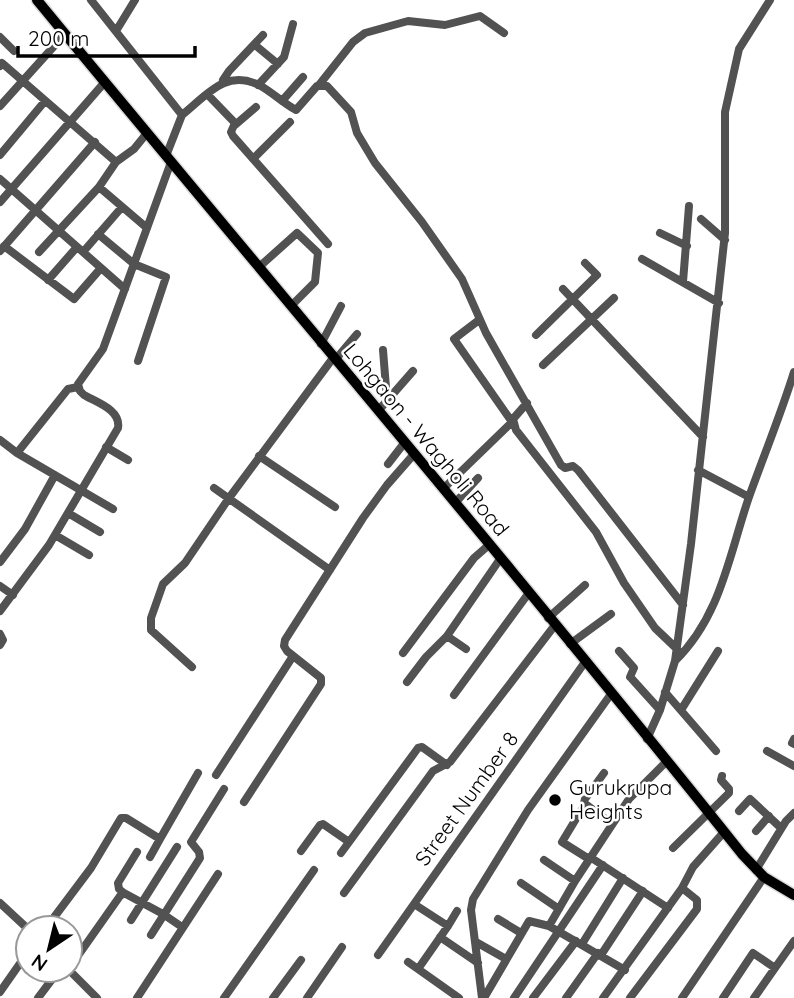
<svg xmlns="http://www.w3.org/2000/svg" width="794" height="998" viewBox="0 0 794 998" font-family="Quicksand,sans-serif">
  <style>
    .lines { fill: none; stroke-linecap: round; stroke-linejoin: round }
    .major-casing { stroke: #dbdbdb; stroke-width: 13 }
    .minor { stroke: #525252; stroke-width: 8 }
    .major { stroke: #000; stroke-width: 10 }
    .poi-dot { fill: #000; stroke: #fff; stroke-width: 2.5 }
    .labels { text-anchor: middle; stroke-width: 5; stroke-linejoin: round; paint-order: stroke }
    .street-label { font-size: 21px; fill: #000; stroke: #fff }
    .poi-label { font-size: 21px; fill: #000; stroke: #fff; text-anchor: start }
  </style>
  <rect width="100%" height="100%" fill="#fff"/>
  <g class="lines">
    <defs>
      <path id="major" d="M37 0C272 285 512 566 742 854L764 877 794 895"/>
    </defs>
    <use href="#major" class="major-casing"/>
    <path class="minor" d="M91 0 182 115 166 156
      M116 31 135 0
      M0 37 14 51
      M255 45 278 64
      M0 66 2 63 116 162 99 187 39 252
      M223 80 229 71 263 35
      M258 85 284 57 293 24
      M319 85 353 42 365 33 408 21 445 25 480 16 504 33
      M207 94 235 123 231 132 233 136 328 244
      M282 101 303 77
      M0 106 65 34
      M182 115C207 95 225 69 259 85 272 92 283 103 296 110L317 86H327L351 112 357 133 375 163 422 222 462 279 486 333 561 465 565 468 573 466 578 470 683 605
      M235 125 256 107
      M0 155 45 101
      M253 159 290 122
      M116 162 134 149 147 133
      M0 179 125 289
      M99 187 147 228
      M0 202 104 83
      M701 219 725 240
      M660 233 687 246
      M98 234 134 264 166 277 138 361
      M4 246 74 299 101 268
      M0 251 95 142
      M83 252 122 207
      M642 259 719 303
      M259 267 297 233 318 253 315 282 291 306
      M48 280 77 247
      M683 282 689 206
      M563 289 703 437
      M536 335 597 275 585 263
      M321 344 341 306
      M383 350 387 400
      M335 360 357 334
      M543 365 614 298
      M527 403 513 419 516 430 596 532 624 583 655 628 677 649
      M378 411 413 371
      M0 440 17 453 113 509
      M106 447 128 460
      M17 453 68 389 78 387
      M259 456 335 507
      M388 464 405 442
      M698 470 749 497
      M214 488 330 570
      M444 488 512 422 454 339 479 320
      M455 503 478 478
      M68 513 100 532
      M55 535 89 555
      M0 562 25 529 55 475
      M0 586 13 595
      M0 611 49 545 118 428C121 410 98 403 84 395L80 391 78 384 103 349 171 162
      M548 618 585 585
      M0 634 3 640 0 645
      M447 636 466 649
      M570 644 611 614
      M619 651 634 668 630 677 632 679 660 710
      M403 653 474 558 490 544
      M675 661C721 616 729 555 749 497 764 455 781 414 794 372
      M192 667 151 630V618L163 584 185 563 229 498 333 358
      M407 682 426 657 447 636 500 559
      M665 692 716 751
      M454 695 528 594
      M681 710 718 651
      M647 739 660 710 675 661 691 544 725 233V112L739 49 770 0
      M794 739 792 743 794 744
      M767 751 794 766
      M604 773 585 799 584 803 612 824
      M216 775 293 656
      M244 802 321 684V678L287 651 284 646 285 640 363 518 387 485 415 453
      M585 804 562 842 589 859
      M739 811 750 799 781 828
      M756 831 769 816
      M673 848 729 793V789L721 780 722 776
      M301 851 320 825 323 824 349 842
      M341 853 418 748 422 747 447 765
      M150 857 160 839
      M590 857 668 908
      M544 860 575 881
      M756 870 786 821 794 813
      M521 883 559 909
      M124 893 119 889 118 883 137 852
      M344 893 433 771 450 762 555 625
      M0 903 28 929
      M414 904 448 926 418 969 459 998
      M498 919 521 933
      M131 920 177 847
      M448 926 457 911
      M549 926 575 881 629 799 666 762
      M46 928 91 868 121 818H126L160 839 198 773
      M151 935 200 858 199 852 191 842 224 789
      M440 937 478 963
      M476 942 506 959
      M582 944 623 878
      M378 955 585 662
      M601 955 643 891
      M408 962 418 969
      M70 967 120 896 124 893 163 914 182 927
      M69 970 97 998
      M0 992 28 952
      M38 998 59 970
      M137 998 218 874
      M224 998 314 870
      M273 998 301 960
      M307 998 342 947
      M482 998 471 910 473 899 528 810 611 694
      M484 998 529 921 549 926 625 970
      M514 998 603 865
      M533 998 576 941
      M566 998 598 953
      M603 998 682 888 693 867 724 832
      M630 998 697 909V900L682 888
      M682 998 764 877
      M723 998 753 953 775 968 794 941
      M754 998 775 968"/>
    <use href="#major" class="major"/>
  </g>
  <circle class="poi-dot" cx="555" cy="800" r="7"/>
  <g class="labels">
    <g class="street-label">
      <text transform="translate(426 440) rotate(50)" y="7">Lohgaon - Wagholi Road</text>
      <text transform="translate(467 799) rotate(-54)" y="7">Street Number 8</text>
    </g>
    <g class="poi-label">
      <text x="569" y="795">Gurukrupa<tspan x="569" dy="24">Heights</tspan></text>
    </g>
  </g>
  <g transform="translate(49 949) rotate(215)"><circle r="33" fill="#ffffff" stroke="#999999" stroke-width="2"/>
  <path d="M0-5L12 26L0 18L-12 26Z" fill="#000000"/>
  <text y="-10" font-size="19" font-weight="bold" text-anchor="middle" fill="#000000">N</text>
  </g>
  <path d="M18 46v10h177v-10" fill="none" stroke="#000000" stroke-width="3.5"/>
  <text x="28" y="46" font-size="21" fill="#000000" stroke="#ffffff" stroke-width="5" paint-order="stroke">200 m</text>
</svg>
